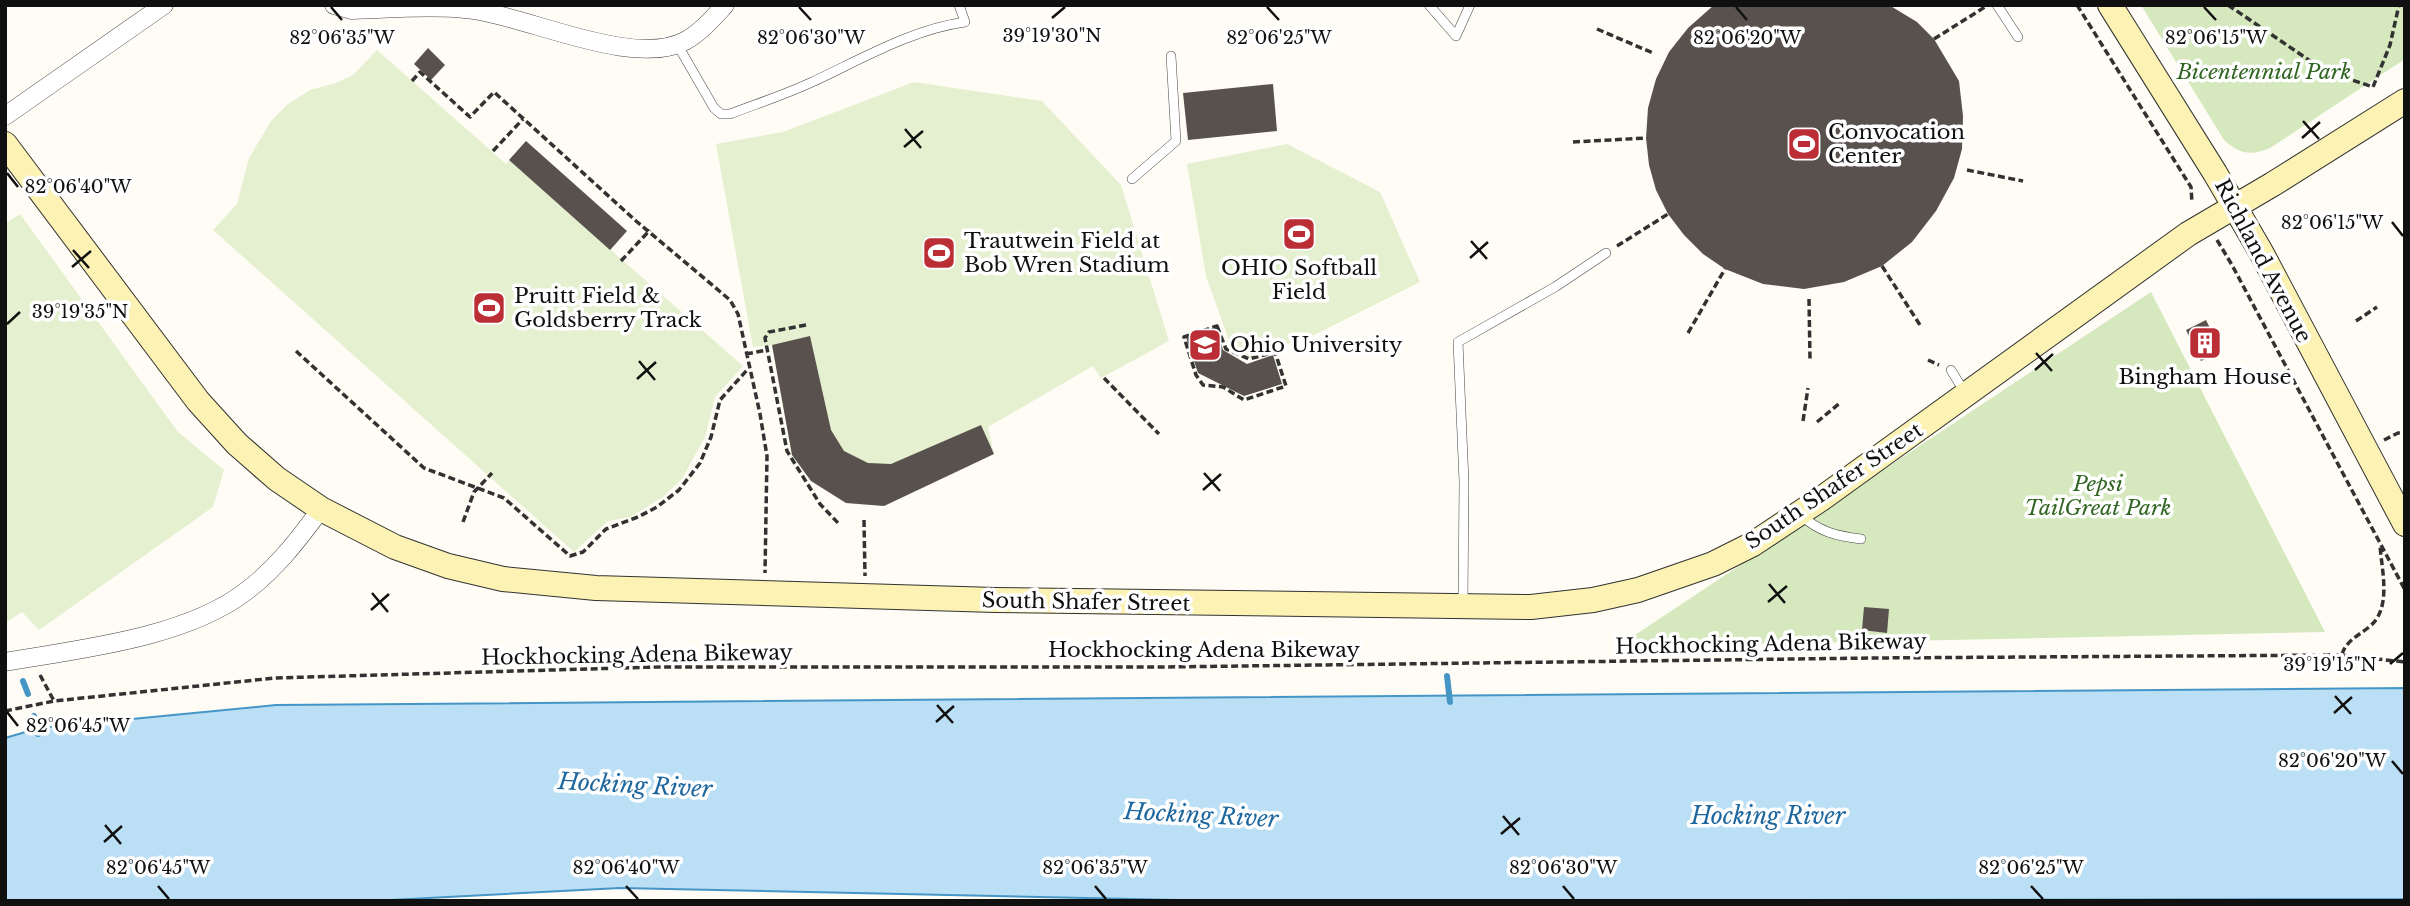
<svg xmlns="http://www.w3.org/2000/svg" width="2410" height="906" viewBox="0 0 2410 906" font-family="'Libre Baskerville',serif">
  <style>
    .green { fill: #d5e8be }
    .pitch { fill: #e5f0d0 }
    .water { fill: #bbdff4; stroke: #4595c7; stroke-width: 2 }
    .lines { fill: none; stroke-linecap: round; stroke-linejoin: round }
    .stream { stroke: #4595c7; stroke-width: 6 }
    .building { fill: #59514d }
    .lane-casing { stroke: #434343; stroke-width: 10 }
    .street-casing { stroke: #434343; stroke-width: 19 }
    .secondary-casing { stroke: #323232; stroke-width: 26 }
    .path { stroke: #323232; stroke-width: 3.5; stroke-dasharray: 7 3.5; stroke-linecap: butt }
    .lane { stroke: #fff; stroke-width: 9 }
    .street { stroke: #fff; stroke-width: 18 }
    .secondary { stroke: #fbf2b3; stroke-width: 24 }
    .ticks { fill: none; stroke: #101010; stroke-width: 2.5 }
    .labels { text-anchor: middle; stroke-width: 7; stroke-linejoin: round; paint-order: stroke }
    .park-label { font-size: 21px; font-style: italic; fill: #316623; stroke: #fff }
    .poi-label { font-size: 21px; fill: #101010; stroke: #fff; text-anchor: start }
    .street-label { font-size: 21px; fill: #101010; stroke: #fff }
    .water-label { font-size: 23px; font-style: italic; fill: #1e679e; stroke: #fff }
    .ticks-label { font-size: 18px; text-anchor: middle; fill: #101010; stroke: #fff; stroke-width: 7; stroke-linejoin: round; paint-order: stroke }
  </style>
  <rect width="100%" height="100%" fill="#fefcf4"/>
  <path class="green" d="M2141 5H2405V59L2270 148C2251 156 2239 154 2224 140Z
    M2151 292 2325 632 1617 647Z"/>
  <path class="pitch" d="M377 50 506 164 526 141 627 231 611 250 743 366 715 397 705 437 682 479 663 497 630 517 608 521 574 552 213 230 237 204 249 158 271 121 288 104 310 90 336 83 353 75Z
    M914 82 1042 101 1121 185 1169 341 1101 378 1093 366 988 427 994 454 884 506 846 503 811 481 792 455 772 345 753 347 716 144 783 132Z
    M1287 144 1380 192 1420 282 1314 335 1249 358 1233 352 1206 276 1187 164Z
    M20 214 178 432 224 470 213 507 39 630 22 612 5 623V224Z"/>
  <path class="water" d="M2405 688V899L1223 901 620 888 371 901H5V738L39 728 276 705Z"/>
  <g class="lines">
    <path class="stream" d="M1447 676 1450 702
      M23 681 28 694
      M34 716 38 734"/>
  </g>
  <path class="building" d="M1714 5H1889L1917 22 1934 39 1959 81 1963 116 1962 149 1954 178 1936 211 1912 242 1882 266 1844 282 1804 289 1763 284 1725 269 1703 254 1684 235 1668 214 1656 190 1649 165 1646 138 1648 108 1656 79 1669 52 1688 28Z
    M428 48 445 65 431 80 414 64Z
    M1273 84 1277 131 1188 140 1183 93Z
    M526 141 627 231 610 250 509 160Z
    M2206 320 2221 351 2201 361 2186 330Z
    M1216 327 1223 350 1247 364 1273 355 1282 384 1244 396 1198 373 1186 337Z
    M810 336 831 430 844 451 868 463 891 464 981 425 994 454 884 506 846 503 811 481 792 455 772 345Z
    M1864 607 1889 609 1887 633 1862 630Z"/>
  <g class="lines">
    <defs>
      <path id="lane" d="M1429 5 1456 36 1470 5
        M1997 5 2018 37
        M677 44 714 108 721 114H730C756 104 784 95 810 83 858 61 912 29 965 22L959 5
        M1132 179 1176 141 1171 56
        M1951 370 1965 393
        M1801 515C1819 532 1837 536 1861 539
        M1463 605 1464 482 1458 342 1555 287 1606 253"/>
      <path id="street" d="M334 5 352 10C389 9 428 5 465 9 524 14 632 69 685 41 700 33 713 18 725 5
        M5 116 164 5
        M5 662C79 649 185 638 245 592 276 569 298 540 321 509"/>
      <path id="secondary" d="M2110 5 2215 173 2261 252 2405 524
        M5 144 198 401 237 444 277 479 321 509 395 547 448 566 503 579 596 588 995 600 1531 607 1593 600 1638 590 1713 564 1753 544 1821 499 2188 234 2273 184 2405 101"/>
    </defs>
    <use href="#lane" class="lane-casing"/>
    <use href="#street" class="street-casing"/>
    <use href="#secondary" class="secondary-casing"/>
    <path class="path" d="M2077 5 2191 187 2192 203
      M2228 5 2325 71 2373 87 2390 45 2399 5
      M1597 29 1653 53
      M1934 39 1985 7
      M412 81 420 72 470 117 494 92 636 221 730 300 738 314 760 414 767 456 765 573
      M1573 142 1646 138
      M493 151 523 119
      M1967 170 2023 181
      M2217 240 2232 265 2405 590
      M1617 246 1668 214
      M621 261 650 230
      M1882 266 1920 325
      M1809 299 1810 359
      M2356 321 2377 307
      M806 325 769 332 765 338 787 451 820 504 839 524
      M1217 326 1226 349 1249 359 1275 352 1286 386 1244 400 1223 387 1203 385 1196 375 1184 337Z
      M1688 333 1725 269
      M296 351 424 468 504 498 570 556 583 552 606 529 638 517 657 507 679 490 700 463 711 437 720 400 748 369
      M746 354 767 350
      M1928 360 1939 365
      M1104 378 1159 434
      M1803 421 1808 388
      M1817 422 1841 402
      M2384 440 2398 433H2405
      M864 520 865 576
      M463 522 474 492 492 473
      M2342 654C2347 640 2358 636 2369 627 2392 609 2382 572 2380 546
      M40 675 54 701
      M5 711 54 701 275 678 656 667H1163L1873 658 2341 655 2405 662"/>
    <use href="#lane" class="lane"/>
    <use href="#street" class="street"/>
    <use href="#secondary" class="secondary"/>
  </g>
  <path class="ticks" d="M331 7 342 20M799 7 811 20M1267 7 1279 20M1736 7 1747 20M2204 7 2216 20M1052 18 1065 7M2303 121 2319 139M905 129 921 148M2302 138 2320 122M904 147 923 131M7 173 18 187M2392 222 2403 236M1471 241 1487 259M73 250 89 268M1470 258 1488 242M72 267 91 251M7 324 20 312M2036 353 2052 371M639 361 655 380M2035 370 2053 354M637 379 656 362M1204 473 1220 491M1203 490 1221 474M1769 584 1785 603M372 593 388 612M1768 602 1787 586M371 610 389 594M2390 664 2403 653M2335 696 2351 714M937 705 953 723M7 712 18 726M2334 713 2352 697M936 722 954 706M2392 761 2403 774M1503 816 1519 835M105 825 121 844M1501 834 1520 818M104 842 122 826M158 886 169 899M626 886 638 899M1095 886 1106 899M1563 886 1574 899M2031 886 2043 899"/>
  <defs>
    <symbol id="stadium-square" viewBox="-11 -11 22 22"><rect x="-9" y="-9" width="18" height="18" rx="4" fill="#bb2e36" stroke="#fff"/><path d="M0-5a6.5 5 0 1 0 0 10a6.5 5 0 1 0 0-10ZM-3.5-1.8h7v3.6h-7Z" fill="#fff"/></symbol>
    <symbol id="building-square" viewBox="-11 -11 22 22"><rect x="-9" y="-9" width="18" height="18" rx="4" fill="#bb2e36" stroke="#fff"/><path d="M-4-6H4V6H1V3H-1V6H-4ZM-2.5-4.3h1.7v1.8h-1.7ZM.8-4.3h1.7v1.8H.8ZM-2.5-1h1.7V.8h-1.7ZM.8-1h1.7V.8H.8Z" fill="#fff"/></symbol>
    <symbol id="university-square" viewBox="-11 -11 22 22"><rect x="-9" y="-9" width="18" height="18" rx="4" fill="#bb2e36" stroke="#fff"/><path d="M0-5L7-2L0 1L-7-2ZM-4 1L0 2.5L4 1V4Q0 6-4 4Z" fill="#fff"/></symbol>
  </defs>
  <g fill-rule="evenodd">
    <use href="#stadium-square" x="1785" y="125" width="38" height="38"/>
    <use href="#stadium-square" x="1280" y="215" width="38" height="38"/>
    <use href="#stadium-square" x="920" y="234" width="38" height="38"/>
    <use href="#stadium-square" x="470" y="289" width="38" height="38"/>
    <use href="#building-square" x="2186" y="324" width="38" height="38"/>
    <use href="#university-square" x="1186" y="326" width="38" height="38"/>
  </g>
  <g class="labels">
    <g class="park-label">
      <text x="2264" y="79">Bicentennial Park</text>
      <text x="2098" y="491">Pepsi<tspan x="2098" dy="24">TailGreat Park</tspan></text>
    </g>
    <g class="poi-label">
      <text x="1828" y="139">Convocation<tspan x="1828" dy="24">Center</tspan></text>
      <text x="964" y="248">Trautwein Field at<tspan x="964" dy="24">Bob Wren Stadium</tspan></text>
      <text x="1299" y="275" text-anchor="middle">OHIO Softball<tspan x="1299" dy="24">Field</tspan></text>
      <text x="514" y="303">Pruitt Field &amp;<tspan x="514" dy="24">Goldsberry Track</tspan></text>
      <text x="1230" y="352">Ohio University</text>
      <text x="2205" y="384" text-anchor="middle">Bingham House</text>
    </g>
    <g class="street-label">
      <text transform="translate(2263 261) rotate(62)" y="7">Richland Avenue</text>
      <text transform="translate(1834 486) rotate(-34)" y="7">South Shafer Street</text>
      <text transform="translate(1086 602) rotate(1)" y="7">South Shafer Street</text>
      <text transform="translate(1771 644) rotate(-1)" y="7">Hockhocking Adena Bikeway</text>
      <text x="1204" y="657">Hockhocking Adena Bikeway</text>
      <text transform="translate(637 655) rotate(-1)" y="7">Hockhocking Adena Bikeway</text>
    </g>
    <g class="water-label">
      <text transform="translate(635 785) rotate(3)" y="8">Hocking River</text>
      <text transform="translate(1201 815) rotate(3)" y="8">Hocking River</text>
      <text x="1768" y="824">Hocking River</text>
    </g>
  </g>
  <g class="ticks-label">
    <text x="1052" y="42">39°19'30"N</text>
    <text x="2216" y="44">82°06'15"W</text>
    <text x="342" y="44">82°06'35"W</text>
    <text x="811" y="44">82°06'30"W</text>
    <text x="1279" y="44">82°06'25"W</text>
    <text x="1747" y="44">82°06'20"W</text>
    <text x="78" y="193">82°06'40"W</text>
    <text x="2332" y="229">82°06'15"W</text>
    <text x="80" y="318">39°19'35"N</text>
    <text x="2330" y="671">39°19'15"N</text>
    <text x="78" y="732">82°06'45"W</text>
    <text x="2332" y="767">82°06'20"W</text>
    <text x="158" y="874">82°06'45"W</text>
    <text x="626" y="874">82°06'40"W</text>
    <text x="1095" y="874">82°06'35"W</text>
    <text x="1563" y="874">82°06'30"W</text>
    <text x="2031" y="874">82°06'25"W</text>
  </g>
  <rect width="2410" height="906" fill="none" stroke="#101010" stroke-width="14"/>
</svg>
